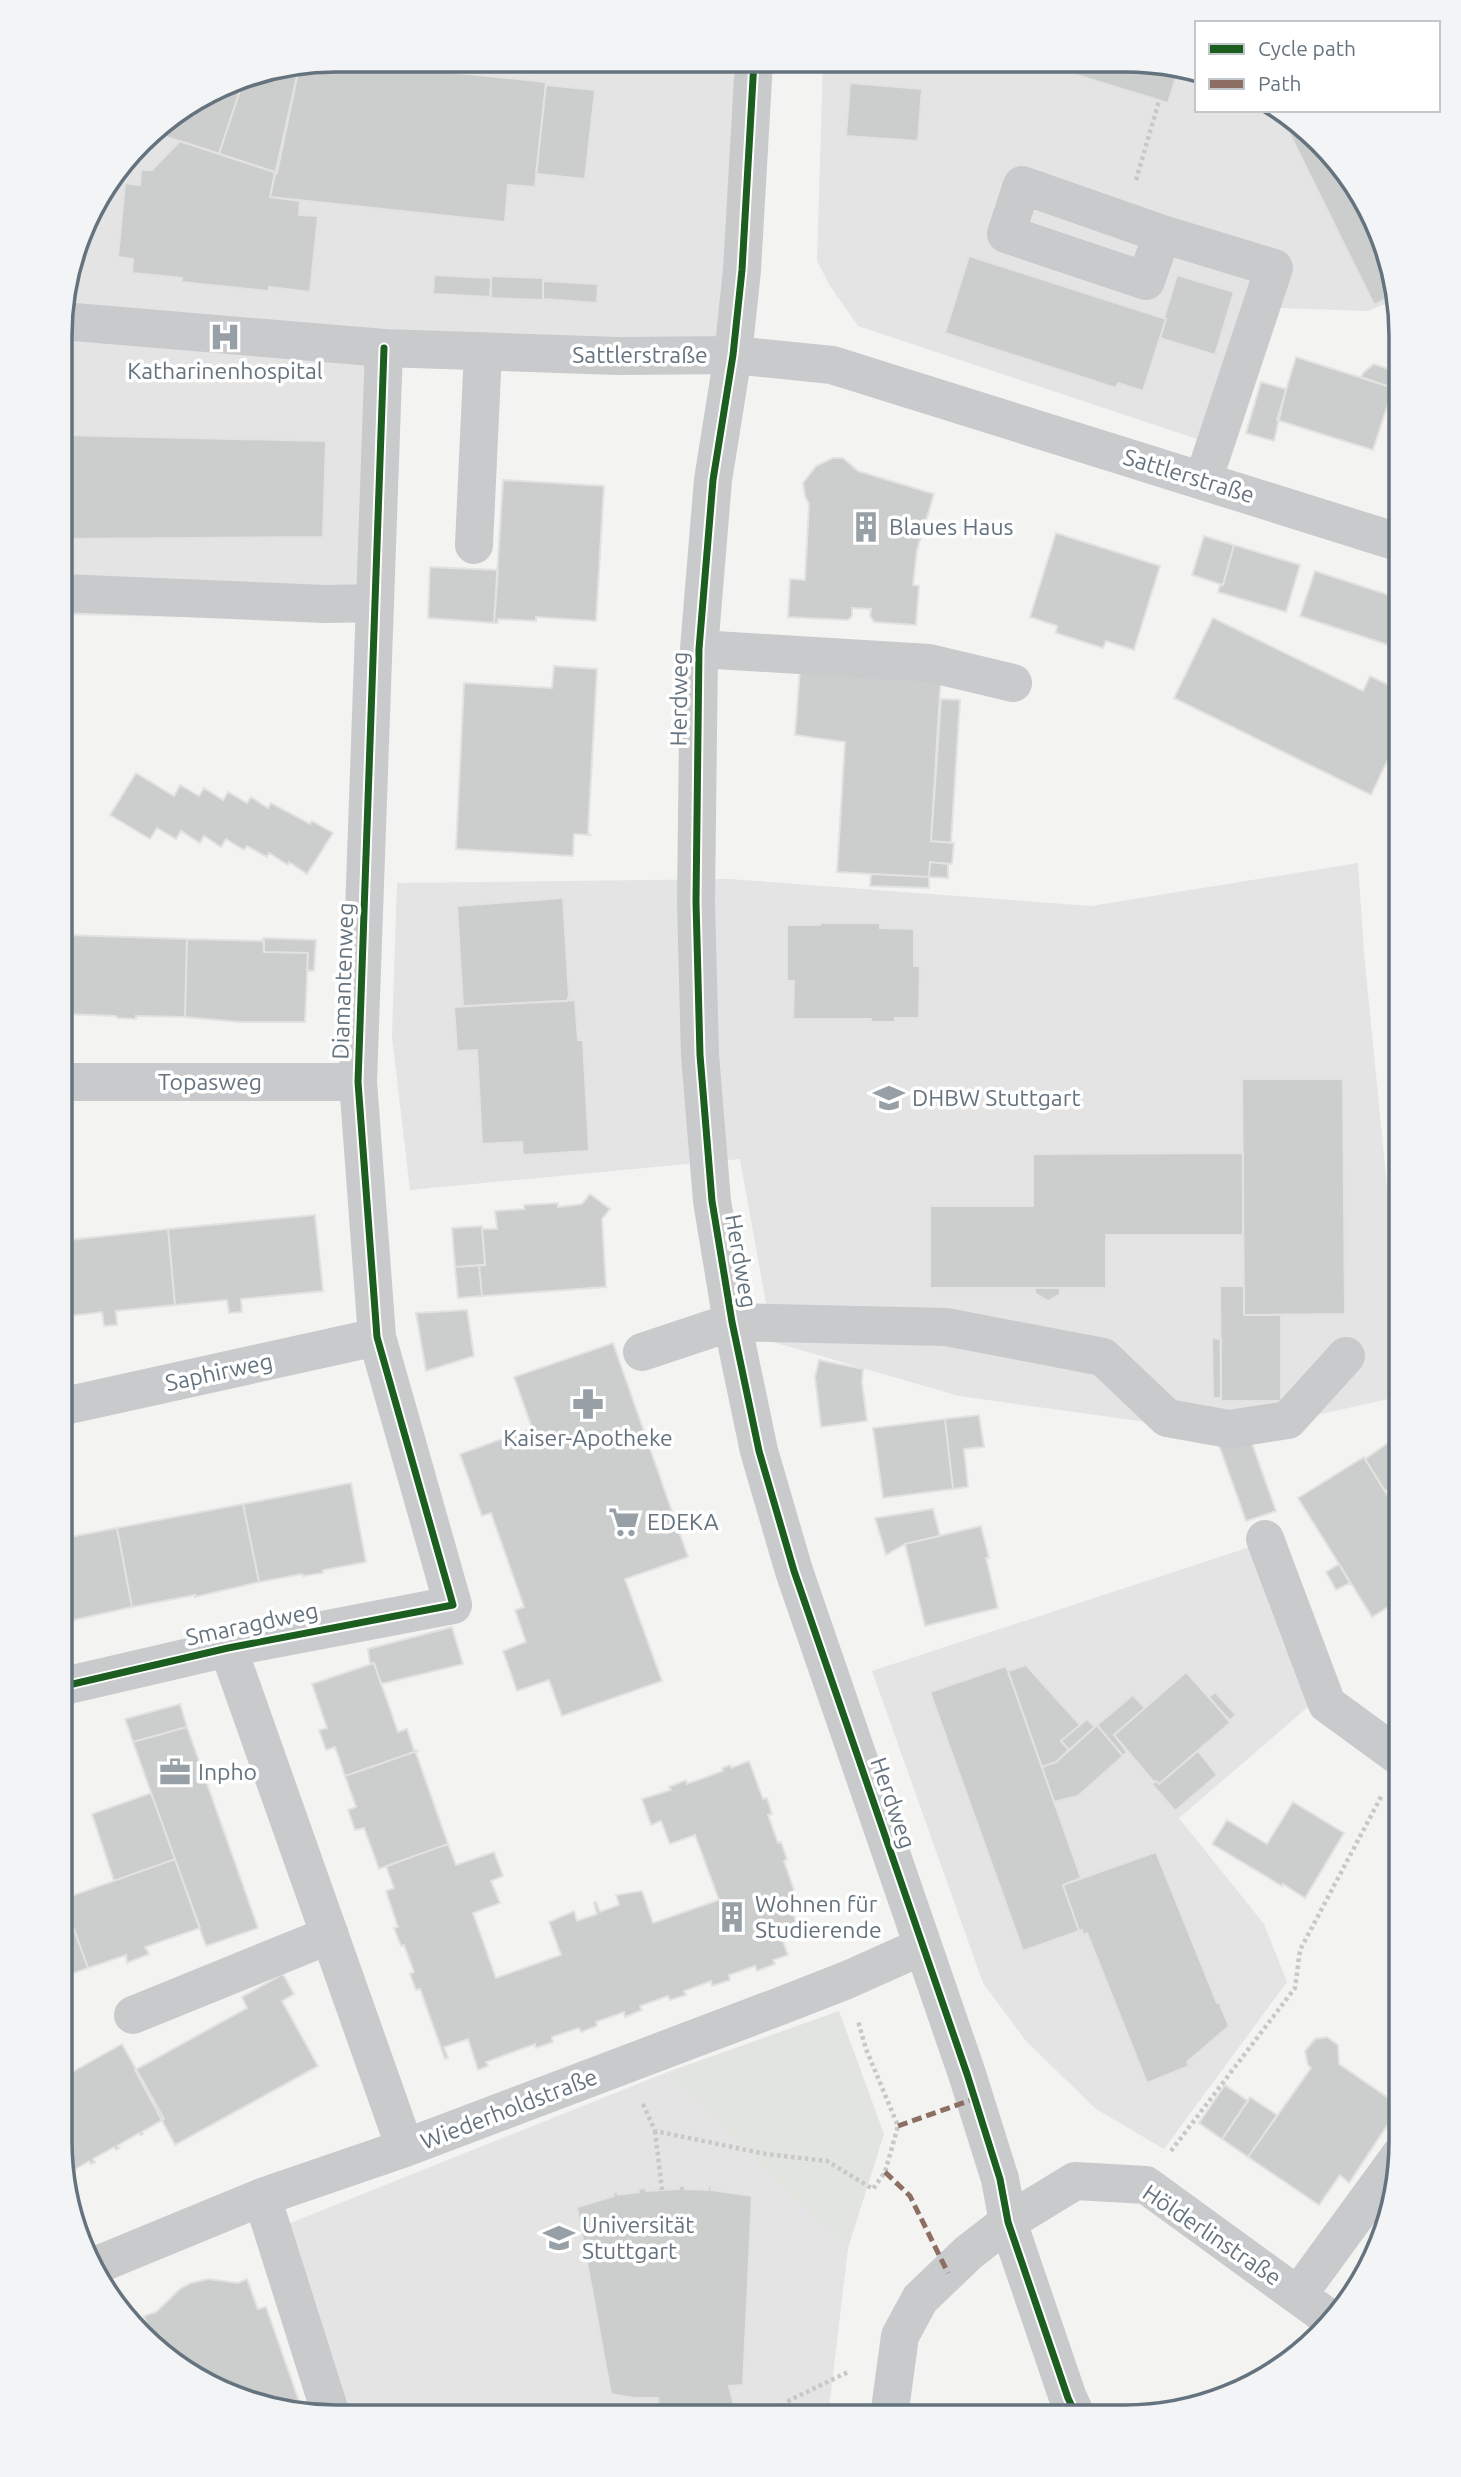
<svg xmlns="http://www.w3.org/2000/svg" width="1461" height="2477" viewBox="0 0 1461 2477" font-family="Ubuntu,sans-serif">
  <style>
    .built { fill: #e3e4e3 }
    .green { fill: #e2e5df }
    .building { fill: #cccdcd; stroke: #e2e2e1; stroke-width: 2 }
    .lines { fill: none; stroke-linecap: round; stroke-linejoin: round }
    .path { stroke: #c7c8c7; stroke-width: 4.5; stroke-dasharray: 3.5 3.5; stroke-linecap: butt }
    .minor { stroke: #c8cacb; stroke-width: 38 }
    .quiet { stroke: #8d6e63; stroke-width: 5; stroke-dasharray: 10 5; stroke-linecap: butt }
    .cycleway-casing { stroke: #fff; stroke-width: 11 }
    .cycleway { stroke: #1b5e20; stroke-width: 7 }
    .labels { text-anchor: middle; stroke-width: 7; stroke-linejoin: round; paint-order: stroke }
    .street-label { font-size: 23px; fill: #65737f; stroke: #fff }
    .poi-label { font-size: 23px; fill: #65737f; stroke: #fff; text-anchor: start }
    .rim { fill: none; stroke: #65737f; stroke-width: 3.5 }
  </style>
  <rect width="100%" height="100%" fill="#f3f3f1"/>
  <path class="built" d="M335 60 738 61 719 345 389 329 384 620 61 615 62 300 88 213 153 128 230 80Z
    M823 61 1162 62 1197 71V110H1283L1294 117 1345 168 1381 230 1395 300 1368 311 1278 308 1230 450 858 326 830 286 817 261Z
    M1358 863 1364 953 1401 1329V1396L1234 1434 959 1396 773 1342 740 1159 410 1190 392 1037 397 883 729 879 1091 906Z
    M1250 1547 1309 1706 1179 1818 1264 1924 1287 1982 1164 2149 1096 2109 1026 2041 983 1983 872 1671Z
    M665 2073 848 2248 828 2417 339 2415 278 2228Z"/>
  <path class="green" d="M839 2011 884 2134 848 2248 665 2073Z"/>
  <path class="building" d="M333 60 546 82 535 187 508 185 505 222 270 197 299 67Z
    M1034 62H1162L1179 67 1168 103Z
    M289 69 298 72 277 173 219 154 244 78Z
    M244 78 219 154 151 132 230 80Z
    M850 83 922 89 918 141 846 136Z
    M546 85 595 90 585 179 536 174Z
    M1278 110 1294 117 1345 168 1377 228 1379 227 1381 230 1394 295 1374 305Z
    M180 141 275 172 270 197 300 201 299 215 318 216 310 292 269 287V291L181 282 182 278 132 273 133 259 118 257 125 183 140 185 141 170H152Z
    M969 256 1166 319 1143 391 1118 383 1116 388 945 333Z
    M434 275 491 278V297L433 294Z
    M1177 275 1234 292 1215 355 1160 338 1166 319 1164 318Z
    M491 276 543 278V300L490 298Z
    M543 281 598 284 597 303 543 299Z
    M1296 357 1393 388 1373 450 1277 420Z
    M1374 364 1388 369 1392 374 1393 388 1361 377 1364 372Z
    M1261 382 1286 389 1274 441 1246 433Z
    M62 435 326 441 323 537 62 539Z
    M833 458H843L858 471 934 494 917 550 913 585 919 586 916 625 874 622 870 616 871 609 852 608V616L848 620 788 617 790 579 805 580 809 504 805 496 803 483 816 466Z
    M503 480 604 486 596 621 536 617V621L498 619V623H494Z
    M1056 533 1160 566 1134 650 1106 641 1103 648 1056 633 1057 626 1030 617Z
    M1204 536 1234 545 1223 585 1192 575Z
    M1234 545 1300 565 1286 612 1218 592 1220 585H1223Z
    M430 567 498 570 494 623 428 618Z
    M1315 571 1401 599V649L1300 616Z
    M1213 618 1363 691 1370 676 1399 690 1391 706 1401 711V732L1371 795 1174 698Z
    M554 666 597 669 588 833 590 835 574 834 573 856 456 849 464 683 552 688Z
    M800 669 941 676 931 841 954 843 952 864 930 862 929 877 837 872 845 742 795 735Z
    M941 699 960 700 951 843 931 841Z
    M136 773 174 796 180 785 199 796 204 788 223 800 228 792 247 803 251 797 268 808 271 803 310 824 312 821 333 833 307 874 289 862 288 865 269 853 267 857 247 846 244 850 226 839 221 847 204 836 200 843 181 831 176 839 157 828 150 839 110 815Z
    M930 862 948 864V878L929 877Z
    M871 874 929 877V888L870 886Z
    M563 898 569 995 567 1001 463 1006 457 906Z
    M820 923H880V928L914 929V966H920L919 1018H895V1022H870L871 1019H793L794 981H787V925H820Z
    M61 935H67L65 1014H61Z
    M67 935 187 939 185 1017 136 1016V1019L117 1018 116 1016 65 1014Z
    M263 938 316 940 314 971 307 970 308 953 264 952Z
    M187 939 264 941V952L308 953 305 1022H240L185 1017Z
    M575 1000 578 1040H583L589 1151 523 1155 522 1142 482 1144 477 1050 457 1051 454 1007Z
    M1242 1079H1343L1345 1314 1244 1315Z
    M1243 1153V1235H1106V1288H930V1206H1033V1154Z
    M590 1194 610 1209 602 1219 606 1287 482 1296 479 1265H485L482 1229H497L495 1211 524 1209V1205L558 1203V1207L582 1204Z
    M315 1215 323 1291 241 1299 242 1312 229 1313 227 1300 175 1305 168 1229Z
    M482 1226 485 1265 455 1267 452 1228Z
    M168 1229 175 1305 116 1311 117 1325 104 1326 102 1312 61 1317V1241Z
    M479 1265 482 1296 458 1298 455 1267Z
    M1220 1286H1244V1315H1281V1401H1221Z
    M1035 1288H1060V1294L1048 1301 1035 1293Z
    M467 1310 474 1356 426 1371 416 1313Z
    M1212 1338 1221 1339V1398H1213Z
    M613 1343 688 1557 625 1579 662 1681 562 1716 549 1680 517 1691 503 1651 526 1642 515 1610 524 1607 491 1513 482 1516 460 1454 532 1428 514 1377Z
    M819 1360 863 1369 862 1382 867 1421 821 1427 815 1377Z
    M979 1415 984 1447 964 1449 968 1487 953 1489 945 1419Z
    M945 1419 953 1489 883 1498 873 1428Z
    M1401 1434V1480L1385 1491 1365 1459Z
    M1249 1435 1276 1511 1246 1521 1219 1445Z
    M1364 1457 1401 1518V1599L1372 1617 1298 1498Z
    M351 1483 366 1562 323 1570V1573L303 1576 302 1574 259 1582 243 1504Z
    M243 1504 259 1582 195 1597V1595L132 1607 117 1528Z
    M933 1509 940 1536 905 1544 886 1555 875 1518Z
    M981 1526 989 1558H986L998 1608 925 1626 905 1544Z
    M117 1528 132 1607 69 1621 68 1619 60 1620V1539Z
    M1339 1564 1350 1583 1336 1590 1326 1572Z
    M452 1627 463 1664 381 1684 374 1663 370 1664 368 1649Z
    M374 1663 398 1732 407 1729 414 1750 417 1751 345 1776 335 1747 326 1750 319 1730 327 1728 312 1684Z
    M1026 1665 1080 1725 1061 1741 1069 1750 1056 1762 1042 1767 1008 1671Z
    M1006 1666 1081 1878 1063 1885 1079 1931 1023 1951 930 1692Z
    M1186 1672 1231 1722 1159 1784 1156 1781 1154 1782 1114 1735Z
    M1215 1692 1236 1715 1229 1721 1209 1697Z
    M1133 1695 1145 1708 1114 1735 1127 1752 1123 1756 1097 1725Z
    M180 1704 187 1727 133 1742 125 1719Z
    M1087 1719 1095 1727 1069 1750 1061 1741Z
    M1097 1725 1123 1756 1078 1796 1054 1802 1042 1767 1056 1762Z
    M187 1727 258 1928 206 1946 133 1742Z
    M417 1751 416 1753 448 1844 379 1869 364 1828 355 1830 348 1810 356 1807 345 1776Z
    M1198 1751 1217 1775 1175 1811 1152 1784 1156 1781 1159 1784Z
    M749 1761 763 1799 767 1798 772 1814 768 1815 778 1843 781 1842 787 1859 784 1861 796 1896 788 1899 796 1922 778 1928 788 1955 773 1960 775 1964 757 1971 755 1966 729 1975 730 1980 712 1986 711 1981 684 1991 686 1995 670 2000 668 1996 640 2006 642 2010 625 2017 624 2012 596 2022 597 2026 581 2032 579 2028 552 2037 553 2042 536 2048 535 2044 486 2062 488 2066 478 2070 468 2039 444 2047 448 2058 445 2059 420 1989 416 1990 410 1974 414 1972 404 1945 401 1946 394 1928 398 1927 386 1891 394 1888 386 1866 448 1844 456 1865 494 1852 503 1876 491 1881 500 1903 473 1913 496 1978 561 1955 549 1922 574 1911 577 1921 597 1914 594 1903 596 1902 600 1912 619 1905 616 1895 642 1891 653 1923 719 1900 695 1835 670 1844 661 1821 651 1825 642 1799 671 1790 669 1787 686 1780 687 1784 723 1771 722 1768 730 1765 731 1768Z
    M151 1793 175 1859 114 1881 92 1814Z
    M1293 1802 1344 1833 1305 1898 1283 1884 1282 1886 1212 1844 1227 1820 1267 1844Z
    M1156 1852 1217 2003 1219 2002 1229 2026 1187 2062 1189 2066 1147 2083 1087 1933 1083 1935 1082 1930 1079 1931 1063 1885Z
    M175 1859 200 1928 145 1947 149 1954 127 1963 126 1955 88 1968 63 1899Z
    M63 1899 88 1968 60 1978V1900Z
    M283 1974 294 1994 282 2001 318 2066 175 2145 135 2070 247 2008 242 1997Z
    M1327 2037 1338 2045 1339 2064 1400 2106 1349 2183 1340 2175 1319 2205 1248 2157 1311 2068 1308 2065 1305 2051 1315 2039Z
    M122 2044 164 2119 142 2132 143 2134 140 2135 139 2133 117 2146 119 2148 116 2150 114 2147 93 2159 95 2162 91 2164 89 2161 71 2172 72 2175 69 2177 68 2174 66 2175 60 2142V2079Z
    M1225 2085 1248 2101 1222 2139 1199 2123Z
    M1250 2097 1277 2115 1248 2157 1222 2139Z
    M679 2186H685V2189L708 2190V2186H711V2190L752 2196 743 2385 729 2386 734 2405 690 2416H659L658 2398H635L611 2394 577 2207 614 2196 613 2193 617 2192 618 2195 639 2192 638 2189 646 2188V2191L679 2189Z
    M208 2279 238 2283 247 2279 258 2309 266 2307 299 2401 290 2404 293 2413 230 2397 168 2361 153 2346H155L144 2316 156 2312 181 2288 191 2283Z
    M208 2279 238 2283 247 2279 258 2309 266 2307 299 2401 275 2409 230 2397 168 2361 153 2346H155L144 2316 156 2312 181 2288 191 2283Z
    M734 2405 737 2416H690Z"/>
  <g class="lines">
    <path class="path" d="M1136 180 1159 101
      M643 2104 655 2131 766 2154 827 2161 873 2189 885 2172 898 2126 866 2049 858 2021
      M655 2131 662 2190
      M1171 2151 1295 1988 1300 1950 1382 1795
      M773 2417 790 2400 848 2372"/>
    <path class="minor" d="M754 61 742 270 733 355 713 480 699 649 696 902 700 1055 712 1201 732 1322 759 1451 794 1571 967 2074 1000 2179 1008 2222 1068 2398 1077 2417
      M1162 234 1146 281 1006 234 1022 185 1162 234 1274 268 1203 481
      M62 321 384 348 618 356 733 355 832 365 1401 543
      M474 545 483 351
      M61 593 326 604 375 603
      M699 649 929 663 1013 683
      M61 1082H358
      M642 1352 732 1322 946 1327 1103 1357 1167 1418 1229 1429 1288 1420 1346 1356
      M60 1407 377 1337
      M1265 1539 1327 1704 1401 1758
      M228 1648 405 2148
      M60 1687 228 1648 453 1605 377 1337 358 1082 384 348
      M133 2015 330 1935
      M262 2197 331 2415
      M92 2267 262 2197 405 2148 783 2005 847 1980 923 1946
      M1298 2295 1401 2154
      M889 2417 900 2336 920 2299 968 2253 1008 2222 1075 2181 1146 2185 1333 2321"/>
    <path class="quiet" d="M898 2126 974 2099
      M885 2172 910 2196 948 2273"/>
    <defs>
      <path id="cycleway" d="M754 61 742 270 733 355 713 480 699 649 696 902 700 1055 712 1201 732 1322 759 1451 794 1571 967 2074 1000 2179 1008 2222 1068 2398 1077 2417
        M60 1687 228 1648 453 1605 377 1337 358 1082 384 348"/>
    </defs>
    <use href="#cycleway" class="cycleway-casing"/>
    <use href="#cycleway" class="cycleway"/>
  </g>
  <defs>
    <symbol id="hospital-bare" viewBox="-9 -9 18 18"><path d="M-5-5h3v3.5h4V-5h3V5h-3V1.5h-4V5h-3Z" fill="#97a0a7" stroke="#fff" stroke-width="2.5" paint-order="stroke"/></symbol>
    <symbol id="building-bare" viewBox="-9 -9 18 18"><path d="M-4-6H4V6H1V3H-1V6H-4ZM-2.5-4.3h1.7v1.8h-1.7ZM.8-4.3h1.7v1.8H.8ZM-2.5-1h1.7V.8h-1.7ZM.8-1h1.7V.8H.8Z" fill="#97a0a7" stroke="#fff" stroke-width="2.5" paint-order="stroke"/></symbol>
    <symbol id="university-bare" viewBox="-9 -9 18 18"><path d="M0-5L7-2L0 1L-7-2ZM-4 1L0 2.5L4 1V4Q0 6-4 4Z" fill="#97a0a7" stroke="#fff" stroke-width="2.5" paint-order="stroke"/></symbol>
    <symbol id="pharmacy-bare" viewBox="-9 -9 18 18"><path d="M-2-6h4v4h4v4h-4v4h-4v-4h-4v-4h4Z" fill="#97a0a7" stroke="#fff" stroke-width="2.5" paint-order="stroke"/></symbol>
    <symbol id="supermarket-bare" viewBox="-9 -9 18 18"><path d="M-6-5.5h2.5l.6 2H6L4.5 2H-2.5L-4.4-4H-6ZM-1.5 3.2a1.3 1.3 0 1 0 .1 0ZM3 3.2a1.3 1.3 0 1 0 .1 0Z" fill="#97a0a7" stroke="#fff" stroke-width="2.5" paint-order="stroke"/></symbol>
    <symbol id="office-bare" viewBox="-9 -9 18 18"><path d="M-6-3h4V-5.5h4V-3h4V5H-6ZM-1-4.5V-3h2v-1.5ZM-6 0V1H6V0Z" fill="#97a0a7" stroke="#fff" stroke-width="2.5" paint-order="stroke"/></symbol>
  </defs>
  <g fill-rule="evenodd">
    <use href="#hospital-bare" x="203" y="315" width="44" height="44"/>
    <use href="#building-bare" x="844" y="505" width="44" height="44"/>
    <use href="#university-bare" x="867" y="1076" width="44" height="44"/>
    <use href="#pharmacy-bare" x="566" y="1382" width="44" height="44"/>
    <use href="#supermarket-bare" x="602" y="1500" width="44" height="44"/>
    <use href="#office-bare" x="153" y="1750" width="44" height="44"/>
    <use href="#building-bare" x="710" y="1895" width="44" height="44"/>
    <use href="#university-bare" x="537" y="2216" width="44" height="44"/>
  </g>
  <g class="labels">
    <g class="street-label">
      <text x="640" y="363">Sattlerstraße</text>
      <text transform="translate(1189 476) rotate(17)" y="8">Sattlerstraße</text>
      <text transform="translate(679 699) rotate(-89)" y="8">Herdweg</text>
      <text transform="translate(343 981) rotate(-88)" y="8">Diamantenweg</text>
      <text x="210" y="1090">Topasweg</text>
      <text transform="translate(741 1261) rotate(80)" y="8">Herdweg</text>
      <text transform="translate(219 1372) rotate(-12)" y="8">Saphirweg</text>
      <text transform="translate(252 1624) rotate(-12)" y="8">Smaragdweg</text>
      <text transform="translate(893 1803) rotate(71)" y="8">Herdweg</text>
      <text transform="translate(509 2109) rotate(-21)" y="8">Wiederholdstraße</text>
      <text transform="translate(1212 2235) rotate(34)" y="8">Hölderlinstraße</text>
    </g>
    <g class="poi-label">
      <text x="225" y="379" text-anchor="middle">Katharinenhospital</text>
      <text x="889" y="535">Blaues Haus</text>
      <text x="912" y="1106">DHBW Stuttgart</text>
      <text x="588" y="1446" text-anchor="middle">Kaiser-Apotheke</text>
      <text x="647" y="1530">EDEKA</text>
      <text x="198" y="1780">Inpho</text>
      <text x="755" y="1912">Wohnen für<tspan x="755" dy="26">Studierende</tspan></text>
      <text x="582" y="2233">Universität<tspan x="582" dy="26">Stuttgart</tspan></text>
    </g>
  </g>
  <path d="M0 0H1461V2477H0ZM336 72H1125A264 264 0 0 1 1389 336V2141A264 264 0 0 1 1125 2405H336A264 264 0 0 1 72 2141V336A264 264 0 0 1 336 72Z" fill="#f3f4f5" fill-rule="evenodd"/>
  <path class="rim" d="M336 72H1125A264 264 0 0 1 1389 336V2141A264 264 0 0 1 1125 2405H336A264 264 0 0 1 72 2141V336A264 264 0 0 1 336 72Z"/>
  <rect x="1195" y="21" width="245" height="91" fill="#ffffff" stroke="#c1c7cc" stroke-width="2"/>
  <rect x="1209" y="44" width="35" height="10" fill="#1b5e20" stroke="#c1c7cc" stroke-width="2"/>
  <text x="1258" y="56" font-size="21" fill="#65737f">Cycle path</text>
  <rect x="1209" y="79" width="35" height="10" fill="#8d6e63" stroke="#c1c7cc" stroke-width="2"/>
  <text x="1258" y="91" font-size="21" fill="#65737f">Path</text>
</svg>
